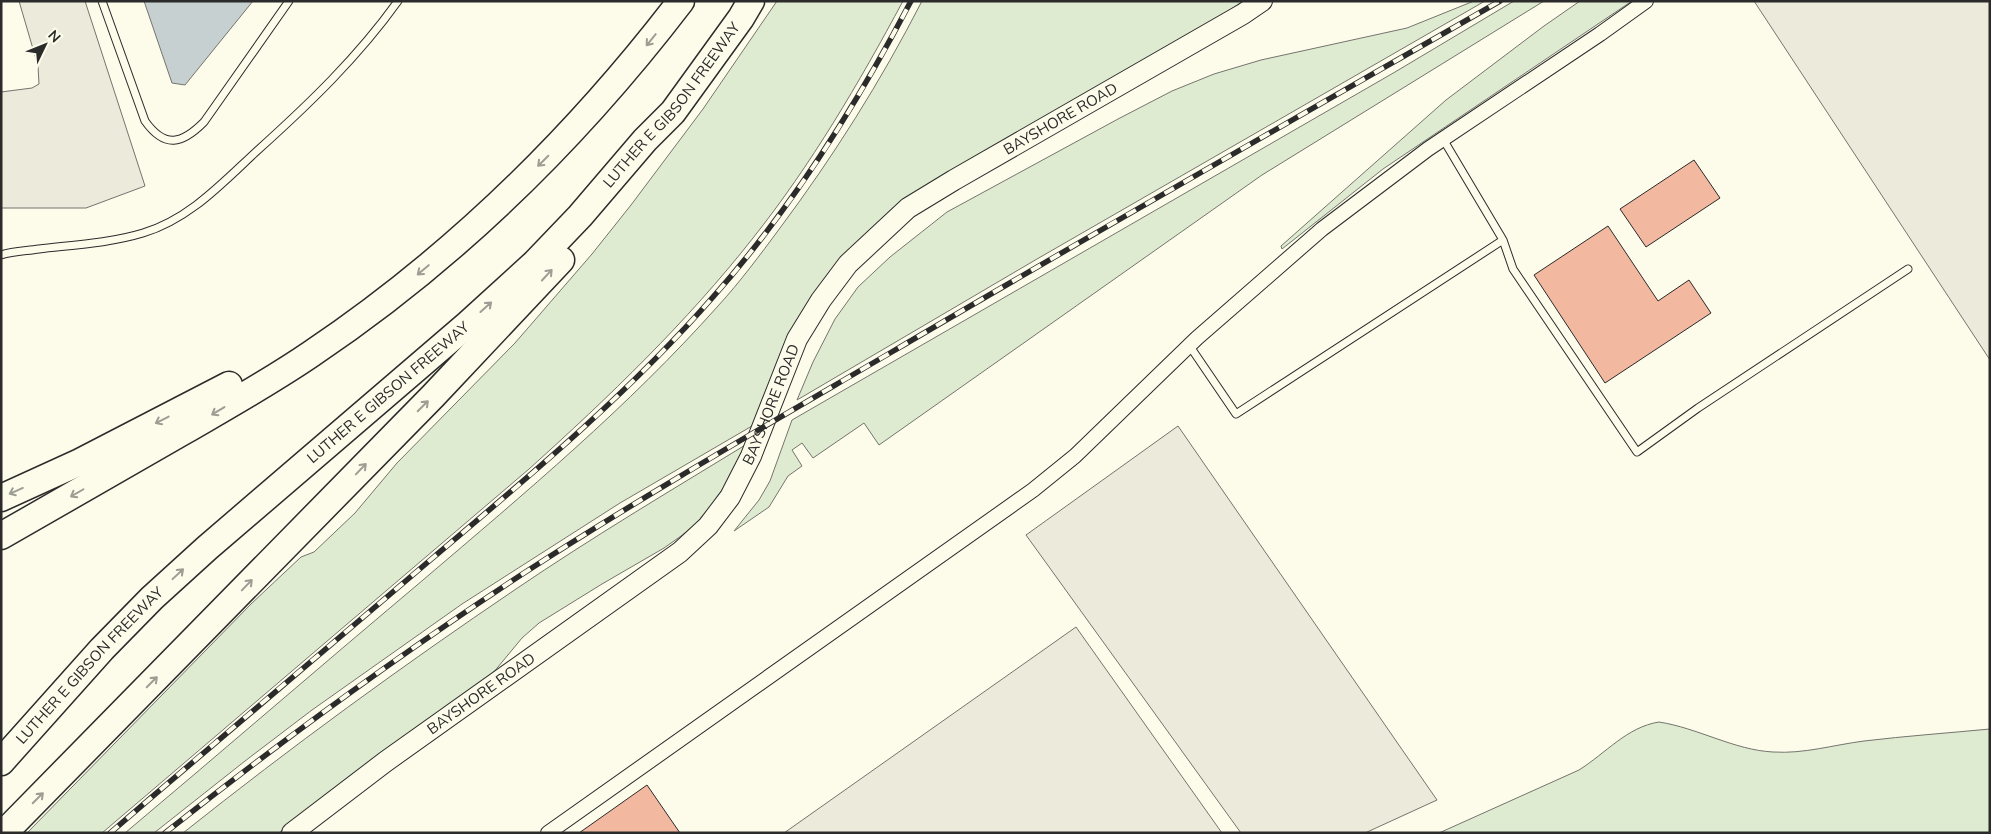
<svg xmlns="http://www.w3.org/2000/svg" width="1991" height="834" viewBox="0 0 1991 834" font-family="Mulish,sans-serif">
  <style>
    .green { fill: #deebd1; stroke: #74746e }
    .parking { fill: #eceadb; stroke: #74746e }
    .water { fill: #c7d0d0; stroke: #74746e }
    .building { fill: #f2b8a0; stroke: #2b2b2b }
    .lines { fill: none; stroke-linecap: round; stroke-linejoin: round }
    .lane-casing { stroke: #2b2b2b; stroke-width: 9 }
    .street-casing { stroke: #2b2b2b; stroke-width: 16 }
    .secondary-casing { stroke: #2b2b2b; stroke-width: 22 }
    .highway-casing { stroke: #2b2b2b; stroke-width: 29 }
    .lane { stroke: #fdfbea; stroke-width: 7 }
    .street { stroke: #fdfbea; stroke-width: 14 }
    .secondary { stroke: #fdfbea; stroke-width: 20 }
    .highway { stroke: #fdfbea; stroke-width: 26 }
    .rail-casing { stroke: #2b2b2b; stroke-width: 5.5 }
    .rail { stroke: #fdfbea; stroke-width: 4; stroke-dasharray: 11; stroke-linecap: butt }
    .oneway { stroke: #9e9d94 }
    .labels { text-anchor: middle; stroke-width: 4; stroke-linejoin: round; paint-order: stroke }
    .street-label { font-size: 15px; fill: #2b2b2b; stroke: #fdfbea }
  </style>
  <rect width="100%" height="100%" fill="#fdfbea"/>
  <path class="green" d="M777 1H903C859 83 811 165 753 238 687 322 609 397 529 469L102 833H27L251 604 301 557 314 552 355 513 397 463 515 343 592 254 631 205 703 109Z
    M922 1H1243L1195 34 887 217 767 390 752 426 620 503 462 604 312 710 245 761 154 833H125C225 749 323 664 423 580 525 493 628 407 718 306 740 282 760 255 780 228 833 157 881 81 922 1Z
    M1474 1H1485L1037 259 797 400 813 362 835 319 858 287 890 257 947 212 1118 119 1172 91 1214 74 1261 60 1407 28Z
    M1514 1H1544L1262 175 879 445 864 423 813 458 802 443 792 450 802 466 788 476 769 507 734 531 759 500 770 481 792 420 1395 72Z
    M1580 1H1632L1383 169 1282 249 1281 246 1446 100 1544 26Z
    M747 444 727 483 712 505 695 525 681 536 664 548 602 584 539 623 522 638 493 673 342 783 279 833H183C291 747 402 666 516 589 591 538 670 491 747 444Z
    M1659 722C1698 728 1734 750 1773 752 1804 754 1833 745 1864 741 1906 736 1948 733 1990 729V833H1439L1579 770C1606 753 1627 727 1659 722Z"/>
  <path class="parking" d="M19 1H85L145 186 86 208H1V92L32 88 39 84 38 66Z
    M1754 1H1990V360Z
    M1178 426 1437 800 1365 833H1241L1026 535Z
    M1076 627 1222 833H784Z"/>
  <path class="water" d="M144 1H253L185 85 172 83Z"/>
  <path class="building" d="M1694 160 1720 198 1646 247 1620 209Z
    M1608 226 1658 301 1689 280 1711 313 1605 383 1534 275Z
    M647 785 680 833H579Z"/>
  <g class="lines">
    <defs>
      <path id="lane" d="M102 1 145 121C165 149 182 144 204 122L289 1
        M1503 240 1513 269 1637 452 1698 408 1908 269
        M1 255C13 251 26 251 39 249 73 245 110 243 143 233 190 219 223 182 258 150 309 104 358 57 398 1
        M1189 345 1236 414 1503 240 1443 139"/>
      <path id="street" d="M548 833 1033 490 1075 456 1197 338 1322 229 1428 149 1600 34 1646 1"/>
      <g id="secondary">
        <path id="s1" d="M292 833 385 762 680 552 708 526 730 497 751 456 797 339 821 300 848 264 908 208 954 180 1243 14 1262 1"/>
      </g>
      <g id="highway">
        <path d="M1 498 80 462 229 385"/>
        <path d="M1 536C62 501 123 466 184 431 227 406 270 382 311 354 454 258 577 137 681 1"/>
        <path id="s2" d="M1 762 102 649 152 598 207 548 468 324 535 263 580 216 645 140 673 112 741 18 751 1"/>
        <path d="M4 833 433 396 561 260"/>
      </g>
    </defs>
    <use href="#lane" class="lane-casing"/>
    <use href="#street" class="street-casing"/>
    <use href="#secondary" class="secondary-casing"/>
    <use href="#highway" class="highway-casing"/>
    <use href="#lane" class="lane"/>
    <use href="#street" class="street"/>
    <use href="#secondary" class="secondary"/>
    <use href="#highway" class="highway"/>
    <defs>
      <path id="rail" d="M110 833C218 740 327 648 435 556 532 474 629 393 713 297 792 208 856 106 911 1
        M165 833C281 741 400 654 524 573 643 496 767 425 890 353 1092 234 1296 118 1500 1"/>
    </defs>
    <use href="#rail" class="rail-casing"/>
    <use href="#rail" class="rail"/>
  </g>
  <defs><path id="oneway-shaft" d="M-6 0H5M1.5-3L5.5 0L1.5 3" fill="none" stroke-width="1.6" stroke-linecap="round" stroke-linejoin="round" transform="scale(1.25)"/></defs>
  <g class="oneway">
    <use href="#oneway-shaft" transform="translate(651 40) rotate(129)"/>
    <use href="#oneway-shaft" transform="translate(543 161) rotate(135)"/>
    <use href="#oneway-shaft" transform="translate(423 270) rotate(140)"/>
    <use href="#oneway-shaft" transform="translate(547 275) rotate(-47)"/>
    <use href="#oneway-shaft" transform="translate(486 307) rotate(-42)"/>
    <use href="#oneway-shaft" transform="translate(423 406) rotate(-45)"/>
    <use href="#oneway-shaft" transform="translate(218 411) rotate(149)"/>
    <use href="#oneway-shaft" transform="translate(162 420) rotate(153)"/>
    <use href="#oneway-shaft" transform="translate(361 469) rotate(-46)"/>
    <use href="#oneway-shaft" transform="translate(16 491) rotate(156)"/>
    <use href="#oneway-shaft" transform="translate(77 493) rotate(150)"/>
    <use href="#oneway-shaft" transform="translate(178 574) rotate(-43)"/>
    <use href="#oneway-shaft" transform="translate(247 585) rotate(-46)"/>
    <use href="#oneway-shaft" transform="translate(152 682) rotate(-45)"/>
    <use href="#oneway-shaft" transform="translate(38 798) rotate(-45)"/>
  </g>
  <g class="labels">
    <g class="street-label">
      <text dy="5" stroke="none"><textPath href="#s2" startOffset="941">LUTHER E GIBSON FREEWAY</textPath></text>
      <text dy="5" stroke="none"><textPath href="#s1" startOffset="1075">BAYSHORE ROAD</textPath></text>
      <text dy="5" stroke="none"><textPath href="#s2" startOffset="536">LUTHER E GIBSON FREEWAY</textPath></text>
      <text dy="5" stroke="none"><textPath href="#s1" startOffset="655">BAYSHORE ROAD</textPath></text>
      <text dy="5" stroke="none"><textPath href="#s2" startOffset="131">LUTHER E GIBSON FREEWAY</textPath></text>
      <text dy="5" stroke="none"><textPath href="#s1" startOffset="235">BAYSHORE ROAD</textPath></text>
    </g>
  </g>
  <rect width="1991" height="834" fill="none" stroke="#2b2b2b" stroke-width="5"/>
  <g transform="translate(45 45) rotate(47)" stroke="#fdfbea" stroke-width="4" paint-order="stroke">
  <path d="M0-4L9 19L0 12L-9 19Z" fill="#2b2b2b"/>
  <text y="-8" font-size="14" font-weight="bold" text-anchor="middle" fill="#2b2b2b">N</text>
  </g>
</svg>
